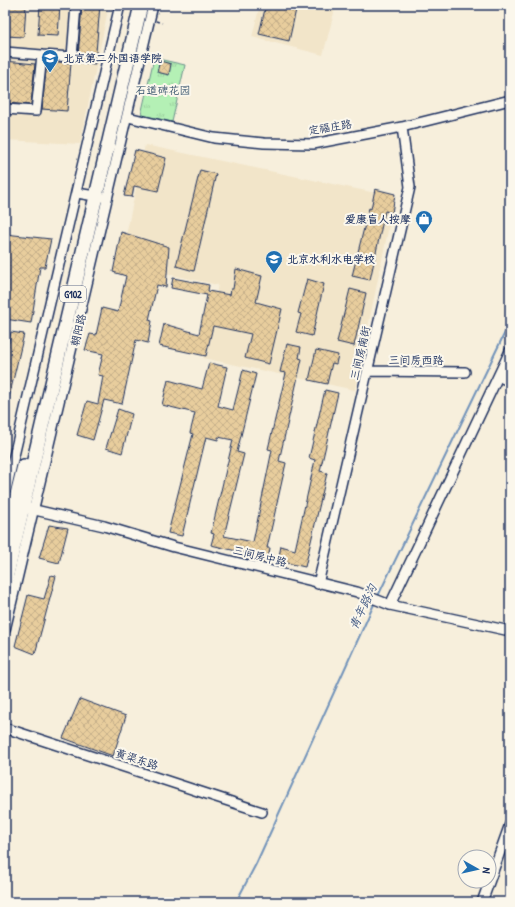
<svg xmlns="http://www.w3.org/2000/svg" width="515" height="907" viewBox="0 0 515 907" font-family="'Patrick Hand','LXGW WenKai TC',sans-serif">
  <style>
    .built { fill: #f2e5c9 }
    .grass { fill: url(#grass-tufts); stroke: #68908a }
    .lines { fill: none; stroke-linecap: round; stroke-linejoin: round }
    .stream { stroke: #7293ba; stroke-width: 2 }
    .building { fill: url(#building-cross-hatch); stroke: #1b2f5e }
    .minor-casing { stroke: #1b2f5e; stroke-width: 12 }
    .highway-casing { stroke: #1b2f5e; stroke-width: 16 }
    .path { stroke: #1b2f5e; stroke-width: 1.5; stroke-dasharray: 3 3; stroke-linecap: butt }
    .minor { stroke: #fbf7ec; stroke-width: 9 }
    .highway { stroke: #fbf7ec; stroke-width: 13 }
    .labels { text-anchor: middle; stroke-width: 4; stroke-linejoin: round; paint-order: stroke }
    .shield { fill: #fbf7ec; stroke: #5e6b89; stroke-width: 1 }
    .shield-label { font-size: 10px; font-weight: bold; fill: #1b2f5e }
    .poi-label { font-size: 11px; font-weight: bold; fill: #1b2f5e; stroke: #fbf7ec; text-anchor: start }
    .park-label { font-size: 11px; fill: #3a566f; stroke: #fbf7ec }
    .street-label { font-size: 11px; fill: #1b2f5e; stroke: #fbf7ec }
    .water-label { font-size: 12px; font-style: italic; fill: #3f5884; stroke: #fbf7ec }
  </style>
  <defs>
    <pattern id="grass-tufts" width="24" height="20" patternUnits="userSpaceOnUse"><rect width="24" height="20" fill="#b4f0b5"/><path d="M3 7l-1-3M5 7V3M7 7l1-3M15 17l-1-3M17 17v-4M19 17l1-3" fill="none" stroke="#9ace9e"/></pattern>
    <pattern id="building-cross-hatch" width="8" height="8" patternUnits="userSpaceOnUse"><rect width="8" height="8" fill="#e8cd9d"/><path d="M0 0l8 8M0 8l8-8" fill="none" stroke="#c6b08a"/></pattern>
  </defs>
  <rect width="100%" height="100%" fill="#f7efdc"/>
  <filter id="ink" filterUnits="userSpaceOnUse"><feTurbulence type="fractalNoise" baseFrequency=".025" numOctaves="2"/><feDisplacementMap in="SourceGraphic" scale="8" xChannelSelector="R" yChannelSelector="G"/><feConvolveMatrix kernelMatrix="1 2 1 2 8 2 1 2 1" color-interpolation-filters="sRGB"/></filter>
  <g filter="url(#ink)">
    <path class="built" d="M5 5H109L80 144 5 140Z
      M260 5H336L323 55 252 37Z
      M145 145 395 197 355 390 203 358 218 285 120 264Z"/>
    <path class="grass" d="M154 58 185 65 172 122 141 115Z"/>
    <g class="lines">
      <path class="stream" d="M377 598 510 322
        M236 902 256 864 375 602"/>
    </g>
    <path class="building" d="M5 5H26L24 37 5 36Z
      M40 5H60L58 36 38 35Z
      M82 5H100L95 64 74 62 78 57Z
      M266 5H297L289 41 259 34Z
      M5 61 35 64 31 105 5 103Z
      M47 61 71 63 67 111 42 109Z
      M160 61 171 64 169 75 157 72Z
      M135 150 166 158 158 191 134 186 132 197 124 196Z
      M200 170 216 174 194 271 176 266Z
      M375 189 395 194 392 213 385 211 370 280 352 276 369 208 371 209Z
      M121 232 169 247 166 287 157 285 149 320 152 321 148 343 136 340 122 404 104 400 93 440 77 435 87 401 98 404 103 376 98 375 103 354 85 350 90 334 96 335 102 308 118 312 126 276 113 272Z
      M5 234 51 239 45 267H40L31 323 5 319Z
      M236 269 262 276 256 302 282 309 269 364 245 358 251 334 213 326 206 356 159 346 164 324 199 334 207 295 171 288 173 278 209 285 208 291 230 295 231 289H233Z
      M307 279 324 284 312 336 296 332 301 314 298 313Z
      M350 289 366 293 354 346 337 342Z
      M11 332 24 334 7 406H5V359Z
      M287 344 301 347 299 358 302 359 279 461 286 463 267 548H270L267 564 247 559 249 554 211 545 214 534 211 533 233 440 218 437V440L206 437 182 536 168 533 193 434 190 433 195 413 162 405 168 380 202 389 209 363 227 367 218 406 233 410 243 370 256 374 237 452 244 454 224 536 253 542 272 450 268 449 286 373 280 372Z
      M316 350 338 355 336 364 332 363 327 384 309 380Z
      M325 390 338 393 320 471 327 473 305 567 278 561 281 546 295 550 315 460 309 458Z
      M118 409 132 414 122 453 106 448Z
      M49 525 68 528 59 563 39 558Z
      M51 575 56 576 35 654 15 646 28 595 44 599Z
      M80 699 126 716 113 756 63 738Z"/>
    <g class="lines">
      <defs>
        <path id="minor" d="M5 52 42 55 36 111 5 109
          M42 55 72 57 76 5
          M128 117 214 138 264 143 313 144 402 127 510 100
          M77 193 101 197
          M368 371 465 372
          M504 379H510
          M5 494 120 5
          M5 503 104 526 174 547 357 592 390 605 510 631
          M318 584 410 187 402 127
          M390 605 510 351
          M5 630 153 5
          M5 728 262 812
          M482 902 510 824"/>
        <path id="highway" d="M9 527 24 466
          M5 583 141 5"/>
      </defs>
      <use href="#minor" class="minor-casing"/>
      <use href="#highway" class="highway-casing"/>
      <path class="path" d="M156 21 162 23"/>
      <use href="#minor" class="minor"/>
      <use href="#highway" class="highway"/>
    </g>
  </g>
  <defs>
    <symbol id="university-pin" viewBox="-11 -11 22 30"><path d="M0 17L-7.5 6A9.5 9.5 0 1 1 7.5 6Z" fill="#1f6fb2" stroke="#fbf7ec"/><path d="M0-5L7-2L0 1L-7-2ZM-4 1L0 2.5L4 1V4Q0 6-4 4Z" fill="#fff"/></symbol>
    <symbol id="shop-pin" viewBox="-11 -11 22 30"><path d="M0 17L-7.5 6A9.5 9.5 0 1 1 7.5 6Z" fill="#1f6fb2" stroke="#fbf7ec"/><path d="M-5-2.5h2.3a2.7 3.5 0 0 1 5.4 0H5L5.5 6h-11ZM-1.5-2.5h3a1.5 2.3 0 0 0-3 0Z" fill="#fff"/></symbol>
    <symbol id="school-pin" viewBox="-11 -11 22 30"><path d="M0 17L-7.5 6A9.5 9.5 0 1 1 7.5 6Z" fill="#1f6fb2" stroke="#fbf7ec"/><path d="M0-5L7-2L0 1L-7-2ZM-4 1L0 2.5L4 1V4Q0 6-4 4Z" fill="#fff"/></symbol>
  </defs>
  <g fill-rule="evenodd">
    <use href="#university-pin" x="40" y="48" width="20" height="27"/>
    <use href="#shop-pin" x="414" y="209" width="20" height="27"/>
    <use href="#school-pin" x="264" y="249" width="20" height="27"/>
  </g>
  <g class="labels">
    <rect class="shield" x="60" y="286" width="26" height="16" rx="3"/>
    <g class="shield-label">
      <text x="73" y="298">G102</text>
    </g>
    <g class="poi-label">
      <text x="63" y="62">北京第二外国语学院</text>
      <text x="411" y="223" text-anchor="end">爱康盲人按摩</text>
      <text x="287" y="263">北京水利水电学校</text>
    </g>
    <g class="park-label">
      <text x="163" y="94">石道碑花园</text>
    </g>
    <g class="street-label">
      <text transform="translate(330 127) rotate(-9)" y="4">定福庄路</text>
      <text transform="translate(78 330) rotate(-77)" y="4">朝阳路</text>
      <text transform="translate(360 353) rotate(-77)" y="4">三间房南街</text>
      <text x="416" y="364">三间房西路</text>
      <text transform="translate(260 556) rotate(14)" y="4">三间房中路</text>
      <text transform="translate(137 759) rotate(18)" y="4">黄渠东路</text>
    </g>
    <g class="water-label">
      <text transform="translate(363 607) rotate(-65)" y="4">青年路沟</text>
    </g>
  </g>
  <rect width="515" height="907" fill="none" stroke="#fbf7ec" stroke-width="20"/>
  <rect x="10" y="10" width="495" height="887" fill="none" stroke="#1b2f5e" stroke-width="1.5" filter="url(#ink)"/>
  <g transform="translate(477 869) rotate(98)"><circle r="19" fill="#fbf7ec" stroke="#a1a7b3"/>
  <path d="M0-3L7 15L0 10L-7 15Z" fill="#1f6fb2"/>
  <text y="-6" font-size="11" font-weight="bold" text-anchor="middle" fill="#1b2f5e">N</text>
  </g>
</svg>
